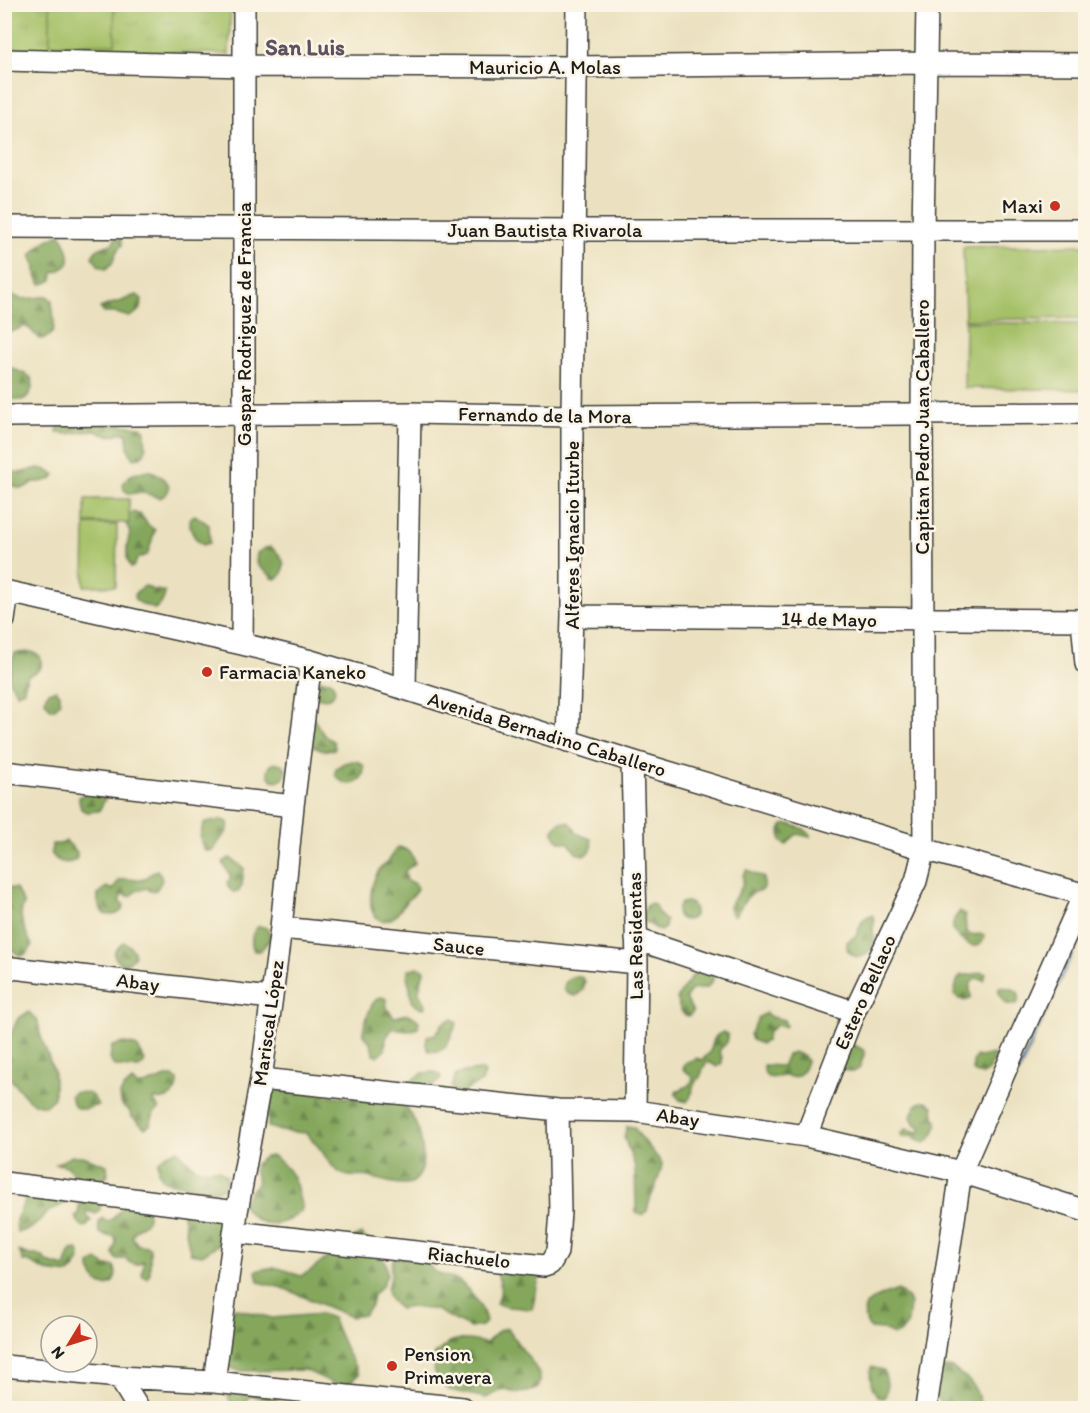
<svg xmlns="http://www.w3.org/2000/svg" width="1090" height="1413" viewBox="0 0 1090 1413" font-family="Itim,sans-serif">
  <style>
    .grass { fill: url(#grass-tufts); stroke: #606e42; stroke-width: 1.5 }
    .forest { fill: url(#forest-firs); stroke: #50623c; stroke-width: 1.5 }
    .garden { fill: #a5c168; stroke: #606e42; stroke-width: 1.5 }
    .water { fill: url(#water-ripples); stroke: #4b6883; stroke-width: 1.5 }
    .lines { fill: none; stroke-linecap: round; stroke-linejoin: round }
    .minor-casing { stroke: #3b3a35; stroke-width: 24 }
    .minor { stroke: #fff; stroke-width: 21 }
    .poi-dot { fill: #c8321e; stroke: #fcf5e5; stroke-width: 2 }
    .labels { text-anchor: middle; stroke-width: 5; stroke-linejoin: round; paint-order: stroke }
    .street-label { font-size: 20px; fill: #1c1c1c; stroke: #fcf5e5 }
    .poi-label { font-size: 20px; fill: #1c1c1c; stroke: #fcf5e5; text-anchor: start }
    .quarter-label { font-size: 22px; font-weight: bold; fill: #5d5262; stroke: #fcf5e5 }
  </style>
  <defs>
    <pattern id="grass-tufts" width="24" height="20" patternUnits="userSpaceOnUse" patternTransform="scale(1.5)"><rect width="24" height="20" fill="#a5c168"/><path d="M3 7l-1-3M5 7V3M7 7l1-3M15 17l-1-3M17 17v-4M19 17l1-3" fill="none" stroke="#8da55a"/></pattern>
    <pattern id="forest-firs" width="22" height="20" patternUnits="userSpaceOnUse" patternTransform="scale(1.5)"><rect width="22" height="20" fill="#84a75c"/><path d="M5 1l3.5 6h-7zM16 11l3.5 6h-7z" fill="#6b874b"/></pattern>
    <pattern id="water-ripples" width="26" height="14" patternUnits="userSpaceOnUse" patternTransform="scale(1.5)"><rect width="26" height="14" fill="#7ab3ea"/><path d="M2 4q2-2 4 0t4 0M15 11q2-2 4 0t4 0" fill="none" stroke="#6999c8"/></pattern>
  </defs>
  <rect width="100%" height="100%" fill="#fcf5e5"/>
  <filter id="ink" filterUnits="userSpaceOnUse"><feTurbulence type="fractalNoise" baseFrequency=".0167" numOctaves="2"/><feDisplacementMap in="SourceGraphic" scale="12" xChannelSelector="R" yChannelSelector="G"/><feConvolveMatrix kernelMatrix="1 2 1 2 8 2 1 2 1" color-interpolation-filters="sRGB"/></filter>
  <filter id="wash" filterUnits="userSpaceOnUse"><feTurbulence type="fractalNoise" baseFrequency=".008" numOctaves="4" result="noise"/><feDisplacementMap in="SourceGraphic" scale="24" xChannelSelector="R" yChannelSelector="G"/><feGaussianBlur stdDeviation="1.35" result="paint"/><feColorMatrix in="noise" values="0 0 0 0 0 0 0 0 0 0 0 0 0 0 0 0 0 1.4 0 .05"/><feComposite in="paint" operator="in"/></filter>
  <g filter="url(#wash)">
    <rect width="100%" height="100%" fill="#ebe1c0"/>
    <path class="grass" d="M14 5H231L229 54 5 48 4 25Z"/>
    <path class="forest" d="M60 234C64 239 65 242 67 247 73 264 68 267 53 273L52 280 47 283 41 284C36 279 36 276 36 269 35 265 33 260 31 256 37 246 49 238 60 234Z
      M115 239H121L122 245C112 254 117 263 105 269L99 266 92 257C96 248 102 247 112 244Z
      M13 295C23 302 36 297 47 296L52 300C52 315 62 338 39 339L30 329 25 326 14 331H8L5 325 6 320 11 316 13 311 8 308 5 302 8 297Z
      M137 295 142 299C142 309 138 313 129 317L116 313H104L100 308C108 304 114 303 122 301 127 299 131 296 137 295Z
      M5 366C11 366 13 369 18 371 22 373 28 374 31 378 36 386 28 401 19 400 14 400 9 397 5 396Z
      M67 420 141 427 145 431C144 445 152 456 133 459L128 448 127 435 122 432C110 438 105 436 94 430L70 434 57 433 58 426Z
      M38 468 44 469 55 474 52 479 41 482H34L24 488H18L13 485 5 488V470C19 475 24 472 38 468Z
      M149 470C162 475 180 488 160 498L141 492 130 494 124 490 123 484C129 473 137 472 149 470Z
      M132 512 141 515 148 525 155 530 148 553 147 555 138 558 134 566 131 568 127 559V546L130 532 125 522 129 514Z
      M195 515 209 525 210 543 203 545C194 539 189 530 190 518Z
      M271 547C282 556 287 562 281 576L275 579 272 578C268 571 260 570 256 563L257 553 265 548Z
      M145 586C149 586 149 589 153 590 157 591 161 590 165 592 165 599 161 606 154 609 147 605 139 605 134 598L136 592Z
      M32 652 40 656C44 671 39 671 27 676L24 690 17 693 9 681 11 663 15 653Z
      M320 680 331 681C340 694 331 702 317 697L318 682Z
      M56 690 60 694V703L54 709H51L45 701 46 695 50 691Z
      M311 715 324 735 334 742 335 748 333 750H324L305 744Z
      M353 761 359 762 364 766C365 786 344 790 335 774L336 768 344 763Z
      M268 772a9 9 0 1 1 18 0a9 9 0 1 1-18 0Z
      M87 793C95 793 101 792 105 799L99 811 86 812 81 809 79 801V797Z
      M222 820 228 822C230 832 225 833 220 840 215 847 215 852 205 851 198 841 200 832 205 822L216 821Z
      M561 822H569L574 827 576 833 591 839 592 848 589 853 583 855 576 853 569 843C560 842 553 840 554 828Z
      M789 824 804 829 811 835 810 837C791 833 800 832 786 845L781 841 780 830 783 825Z
      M66 841 77 852V858C70 866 56 863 51 853L52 844H60Z
      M399 847C408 849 413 854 415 863L405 871 406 877 408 882 414 883 417 888C415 896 410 897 406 902 401 908 399 913 394 917 390 920 385 922 380 920 365 913 371 883 378 872 380 867 385 865 388 862 392 856 393 851 399 847Z
      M230 858 244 868 242 885 239 891 233 892 229 888 227 882 231 878C229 871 225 869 223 862Z
      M157 870C164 880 163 880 156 890L150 891 148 888 136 891 131 896H128L123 893 119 901 124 905C122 915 113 916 104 914 99 908 97 902 98 894L101 893 102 890 107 887 113 890C115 887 116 883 119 881 124 876 137 882 144 879 149 876 150 872 157 870Z
      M747 870 764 878V885L762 890C758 891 754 892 751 894 743 899 741 910 734 916L730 912 729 906C736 896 745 887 743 875Z
      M5 887 16 889 24 904C16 917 27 933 32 946 22 965 16 950 5 946Z
      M677 911a9 9 0 1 1 18 0a9 9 0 1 1-18 0Z
      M652 903 656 907 658 913 666 921 665 928 660 931 643 920V914L647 905Z
      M960 911 965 915 966 930 970 935 983 934 985 936C979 957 959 940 952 929L954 919Z
      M872 915 875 920C874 923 873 926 873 929 872 938 875 931 874 939 872 956 857 964 847 949V942L857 935C860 926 861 917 872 915Z
      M259 926C267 927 269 929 271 937L268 942 260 951H254C250 942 251 932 259 926Z
      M123 942C128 943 134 950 135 955L129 962 122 964 117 960 114 955 115 951Z
      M417 967 423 969 424 971 419 990V993L426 1004 425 1007 423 1008C408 1005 412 995 409 984 407 977 407 977 408 970Z
      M698 969 713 974V980L707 988 691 990 686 998 693 1012 689 1016C680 1015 679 1006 677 999L682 990Z
      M981 972 986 974 984 980 976 978C969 983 969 989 971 997 966 1004 959 999 954 994L957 981 961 975H972Z
      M571 977H581L585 981 583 990 576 996C562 994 560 986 571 977Z
      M999 987C1010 988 1025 989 1017 1004L1011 1005 1005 1003 999 994Z
      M382 997 386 999 387 1008 394 1017C407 1016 403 1010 417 1019L419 1021 418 1028C405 1034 403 1027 392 1029L386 1038 385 1050 378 1056 374 1055C372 1051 372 1045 369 1041 368 1039 364 1036 363 1034 362 1030 371 1004 374 1002 377 998 379 998 382 997Z
      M29 1012 38 1021 40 1034 54 1072V1098L45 1106C30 1104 27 1099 18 1088 14 1083 10 1078 7 1073 0 1055 11 1034 18 1018Z
      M766 1013 771 1017 784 1020 786 1026 783 1027 777 1025 768 1032 766 1041 761 1044 752 1040 750 1034 759 1017Z
      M451 1019 454 1020 457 1024C449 1036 450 1055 429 1051L426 1046 427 1036 436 1034 443 1023Z
      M723 1032 728 1035C729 1046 721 1045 719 1052L722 1057V1063L717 1067 709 1062C702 1066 704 1068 701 1075 697 1083 700 1075 695 1083 691 1090 693 1096 687 1102L680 1100 676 1095V1092C684 1087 692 1086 693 1077L683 1069 685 1063 696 1058 702 1060C702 1059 709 1054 709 1053 715 1044 709 1038 723 1032Z
      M124 1043C141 1046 137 1047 145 1061 143 1065 142 1067 138 1068 133 1069 117 1067 113 1065L110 1059 112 1046Z
      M851 1044 862 1049 864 1051V1055L859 1069 853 1072 844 1070 841 1068Z
      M793 1052 804 1056 807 1061C804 1070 800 1078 790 1077 788 1077 786 1076 785 1076 774 1076 763 1084 764 1065L782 1066 787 1055Z
      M993 1054 996 1056 989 1070 982 1075 975 1073 973 1071V1062L976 1056 980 1057Z
      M480 1070H483L485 1073 482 1082 471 1087 461 1095 455 1093 451 1087 456 1075 464 1072Z
      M435 1072 440 1075 441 1078 432 1087 410 1085 411 1081 423 1073Z
      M166 1077H173L178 1080C179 1089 172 1098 163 1099 160 1100 156 1099 153 1099L159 1109 154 1113 150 1125 145 1128 131 1116 129 1110 123 1107 121 1102 120 1095 123 1089 132 1081 137 1085H144Z
      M269 1089 402 1103C407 1109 412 1115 415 1122 422 1137 430 1174 411 1183 402 1187 380 1180 370 1177 359 1175 349 1179 339 1172 331 1167 327 1158 321 1150 316 1144 311 1139 306 1133L281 1131 268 1127Z
      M74 1092C88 1092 92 1092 98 1105 89 1108 83 1111 75 1107L70 1096Z
      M925 1101 933 1106 934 1116 937 1121C937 1130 932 1138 925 1143L922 1142 911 1136 902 1137 901 1133 906 1129 918 1132 920 1131 921 1128 914 1123 911 1117C913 1110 916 1102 925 1101Z
      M627 1126 634 1127 640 1136 662 1163C661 1180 650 1194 647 1211L642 1215 636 1212 635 1167 624 1137Z
      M178 1150C193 1167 194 1171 218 1169L227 1176 224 1188 213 1191 164 1181 158 1171V1162L167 1154Z
      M72 1156H83L107 1165 108 1176C89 1188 80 1184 67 1166L56 1164Z
      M272 1156C282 1161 292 1173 296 1184 297 1188 298 1193 299 1198 301 1202 304 1207 301 1211 299 1215 294 1216 290 1219 269 1230 255 1222 242 1205L250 1191 258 1183 254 1170 255 1164 265 1157Z
      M73 1192C63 1210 59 1203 46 1214 33 1225 37 1229 17 1232L16 1220 27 1196Z
      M84 1198 101 1200C101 1206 101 1211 96 1214L87 1211 86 1213 91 1221 87 1226 84 1227 81 1225 75 1217 78 1216 79 1206Z
      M128 1203 146 1209C155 1225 135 1223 132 1237L138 1245 148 1246 150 1248V1273L147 1278 144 1277 142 1274 144 1261C136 1266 131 1265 126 1259H116L113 1253C114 1246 118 1243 114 1236H105L99 1232C98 1226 98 1221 103 1218L104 1221C114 1221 115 1215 121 1209 123 1207 125 1205 128 1203Z
      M222 1208 221 1221 228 1231 223 1242 202 1255 190 1253 182 1210Z
      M362 1234 386 1263 387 1275 382 1286 373 1295 371 1306 363 1315 351 1317 283 1288 258 1282 256 1271C281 1263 279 1270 301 1276 324 1265 338 1243 362 1234Z
      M77 1249C84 1260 77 1266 69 1274L46 1271 29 1262 23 1261 19 1251 30 1255H37L43 1257 47 1262 65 1267 71 1250Z
      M395 1257 424 1260C429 1267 434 1272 442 1275 447 1277 452 1277 456 1279 467 1286 485 1309 486 1322L482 1326 470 1328 436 1310 411 1307 400 1309C391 1302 385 1296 388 1284 390 1280 391 1280 391 1275 391 1267 390 1263 395 1257Z
      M97 1260 106 1266H114C121 1279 106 1295 95 1279 91 1273 90 1272 90 1265Z
      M495 1269 542 1273C536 1284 536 1297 532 1309 521 1309 532 1309 521 1308 512 1306 505 1309 496 1303 504 1292 500 1280 495 1269Z
      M898 1290 908 1299 910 1304 908 1323 900 1333 894 1335 883 1330 870 1329C853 1300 877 1298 898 1290Z
      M234 1308 272 1318 321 1314 332 1318 347 1352 359 1374 350 1382 339 1386 305 1370 239 1371 217 1362Z
      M507 1328C511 1333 514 1338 518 1344 526 1355 558 1387 527 1392 517 1393 512 1393 504 1389L486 1398 449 1390C439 1383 430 1369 434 1356 436 1352 441 1349 445 1346 447 1344 449 1342 452 1341 460 1338 477 1341 486 1343L500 1330Z
      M871 1367 884 1370C886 1380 890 1389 884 1398L878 1397C871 1388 869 1378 871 1367Z
      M950 1367C966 1377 975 1383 980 1402 972 1407 968 1408 958 1408 936 1408 935 1394 928 1377L938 1369Z
      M226 1390 281 1398C271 1402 262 1399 252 1395L247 1399 246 1408H230V1401Z"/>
    <path class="garden" d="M50 5H114L115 44H50Z
      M1085 245V318L965 320 963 247Z
      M965 322 1084 324V390L964 388Z
      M85 499H129V523H85Z
      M85 524 117 525 116 586H84Z"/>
    <path class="water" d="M1085 920V926L1020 1071 999 1099 997 1098 1018 1070Z"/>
  </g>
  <g filter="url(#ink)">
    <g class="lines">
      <defs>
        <path id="minor" d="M4 60 244 66 577 67 927 63 1086 64
          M4 227 574 230H1086
          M4 416 410 413 572 416 1086 413
          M4 591 242 644 311 661 405 689 638 763 924 849 1086 895
          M572 616 1086 620
          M4 620 8 592
          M1082 620 1086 664
          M242 644 244 415V4
          M405 689 410 413
          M568 741 572 616V416L577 4
          M632 761 637 963 635 1111
          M4 772 293 806
          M281 928 637 963
          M636 939 854 1012
          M4 967 271 998
          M261 1079 558 1110 635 1111 806 1136 961 1172 1086 1211
          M806 1136 854 1012 916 881 924 849 922 415 923 231 927 4
          M4 1183 237 1212
          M234 1232 544 1266 550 1264 557 1252 560 1212 558 1110
          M4 1366 119 1377 214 1382 463 1408
          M119 1377 138 1408
          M214 1382 237 1212 261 1079 281 928 293 806 311 661
          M926 1408 961 1172 1016 1046 1084 894"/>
      </defs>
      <use href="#minor" class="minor-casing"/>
      <use href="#minor" class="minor"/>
    </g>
  </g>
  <g class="poi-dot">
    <circle cx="1055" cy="206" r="6"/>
    <circle cx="207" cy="672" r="6"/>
    <circle cx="392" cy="1366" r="6"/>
  </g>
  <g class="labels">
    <g class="street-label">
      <text x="545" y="74">Mauricio A. Molas</text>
      <text x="545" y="237">Juan Bautista Rivarola</text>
      <text transform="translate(244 324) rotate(-90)" y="7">Gaspar Rodriguez de Francia</text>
      <text transform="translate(545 415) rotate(1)" y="7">Fernando de la Mora</text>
      <text transform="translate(922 427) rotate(-90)" y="7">Capitan Pedro Juan Caballero</text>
      <text transform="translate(572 535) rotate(-90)" y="7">Alferes Ignacio Iturbe</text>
      <text transform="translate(829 619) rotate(1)" y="7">14 de Mayo</text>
      <text transform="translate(547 734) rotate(17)" y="7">Avenida Bernadino Caballero</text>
      <text transform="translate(635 936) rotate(-91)" y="7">Las Residentas</text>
      <text transform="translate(459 946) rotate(6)" y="7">Sauce</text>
      <text transform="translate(138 982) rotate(7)" y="7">Abay</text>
      <text transform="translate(865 992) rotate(-66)" y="7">Estero Bellaco</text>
      <text transform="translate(268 1023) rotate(-82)" y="7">Mariscal López</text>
      <text transform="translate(678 1117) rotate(8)" y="7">Abay</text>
      <text transform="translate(469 1257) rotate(6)" y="7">Riachuelo</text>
    </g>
    <g class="poi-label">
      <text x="1043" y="213" text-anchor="end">Maxi</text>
      <text x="219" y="679">Farmacia Kaneko</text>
      <text x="404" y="1361">Pension<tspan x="404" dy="23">Primavera</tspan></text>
    </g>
    <g class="quarter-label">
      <text x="305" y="55">San Luis</text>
    </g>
  </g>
  <rect width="1090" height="1413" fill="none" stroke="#fcf5e5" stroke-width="24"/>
  <g transform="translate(69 1344) rotate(232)"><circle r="28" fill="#fcf5e5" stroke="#a29e95" stroke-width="1.5"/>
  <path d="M0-4.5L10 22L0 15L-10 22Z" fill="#c8321e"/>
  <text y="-9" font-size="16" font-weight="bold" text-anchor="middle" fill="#1c1c1c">N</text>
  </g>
</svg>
